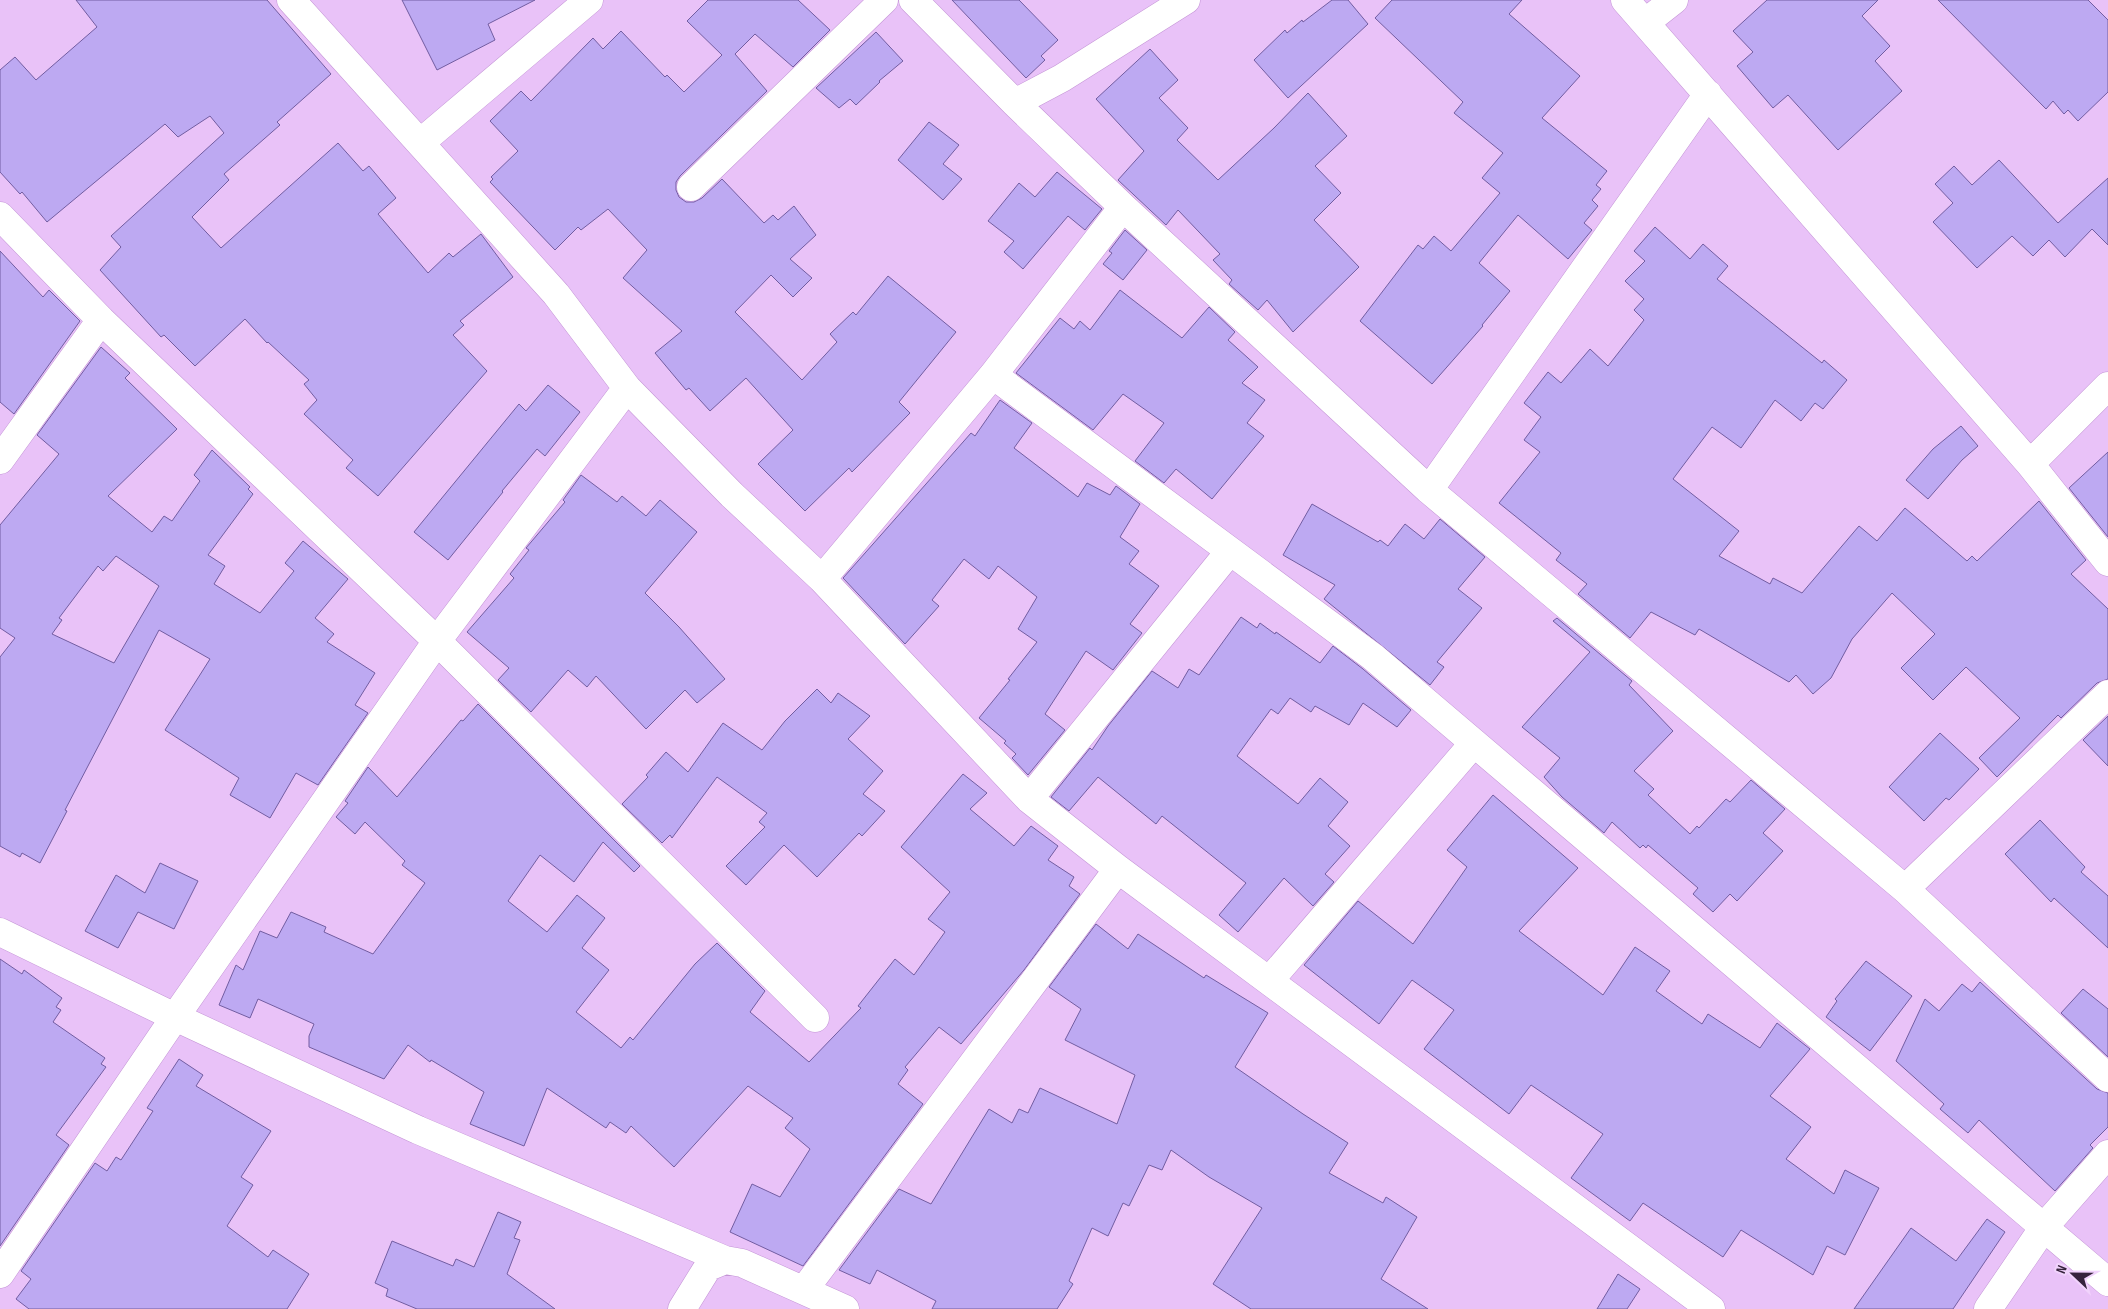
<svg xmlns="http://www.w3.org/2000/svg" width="2108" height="1309" viewBox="0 0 2108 1309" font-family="'Sofia Sans Condensed',sans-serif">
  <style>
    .building { fill: #bda9f2; stroke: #725da1; fill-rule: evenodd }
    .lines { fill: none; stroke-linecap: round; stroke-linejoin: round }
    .minor-casing { stroke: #c495d6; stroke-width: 29 }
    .minor { stroke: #fff; stroke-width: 28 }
  </style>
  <rect width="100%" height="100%" fill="#e9c2f8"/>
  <path class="building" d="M76 0H267L331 74 277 122 280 125 224 174 229 180 192 217 221 248 338 143 363 171 369 166 396 198 378 214 428 273 449 253 453 257 481 234 513 277 460 321 464 325 453 335 487 371 378 496 346 468 353 460 304 414 317 400 304 384 309 380 268 342 267 343 245 319 195 366 164 335 161 337 100 270 121 247 111 236 224 133 210 116 178 137 165 124 47 222 22 192 20 194 0 172V70L15 57 36 80 97 27Z
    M402 0H535L488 24 495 40 437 70Z
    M708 0H798L830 30 793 67 755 34 735 54 767 91 680 176 676 182V190L679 197 686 202H694L702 198 722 179 764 223 773 215 778 220 794 206 816 235 790 259 812 278 793 297 771 275 735 312 802 380 837 342 830 334 853 312 856 315 888 276 956 332 899 402 910 413 852 472 849 468 805 511 758 464 793 430 746 378 710 411 689 388 686 390 655 353 682 331 623 278 647 250 608 209 581 230 578 227 555 250 490 182 493 179 491 177 518 151 490 121 521 91 531 101 593 38 603 49 621 31 665 77 667 75 684 92 722 55 687 21Z
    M952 0H1019L1058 40 1041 56 1045 60 1026 78Z
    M1332 0H1348L1368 24 1288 98 1254 60 1285 30 1287 33 1302 20 1303 22Z
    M1392 0H1522L1509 14 1580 76 1542 118 1607 171 1596 185 1601 189 1592 200 1598 206 1584 223 1592 230 1568 259 1518 215 1479 263 1510 291 1482 325 1483 326 1432 384 1360 321 1418 245 1423 249 1434 236 1451 251 1500 193 1482 178 1503 153 1454 113 1463 102 1375 18Z
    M1767 0H1878L1862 16 1890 46 1875 61 1902 91 1838 150 1788 95 1773 108 1737 66 1753 52 1733 31Z
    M1938 0H2088L2108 20V92L2078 121 2068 110 2064 114 2053 101 2046 109Z
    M876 32 903 61 879 81 880 82 856 105 850 99 839 108 816 88Z
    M1150 49 1178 80 1159 98 1188 128 1177 140 1218 180 1274 128 1308 93 1347 136 1315 166 1341 193 1314 220 1359 267 1293 332 1267 300 1258 310 1229 284 1232 280 1213 260 1220 254 1178 210 1166 225 1118 180 1144 151 1096 99Z
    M929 122 959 145 943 164 962 179 943 200 898 160Z
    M1999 160 2058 223 2108 178V245L2092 229 2065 257 2049 240 2033 256 2012 236 1977 268 1933 222 1953 203 1935 184 1954 166 1972 185Z
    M1057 172 1102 209 1085 230 1068 216 1023 269 1004 252 1014 241 988 221 1019 183 1035 197Z
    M1655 227 1690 259 1703 244 1728 266 1717 279 1822 363 1824 360 1847 380 1823 409 1815 403 1801 421 1775 400 1741 448 1712 427 1673 479 1739 531 1719 556 1770 584 1773 578 1802 593 1859 526 1877 541 1905 508 1967 561 1972 556 1977 561 2039 501 2086 560 2071 574 2108 609V679L2097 683 2061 718 2058 715 1997 777 1979 758 2020 718 1966 667 1933 700 1901 668 1935 634 1892 593 1852 639 1831 678 1813 694 1796 675 1789 682 1699 629 1695 635 1651 612 1630 638 1578 594 1587 584 1556 560 1561 553 1499 503 1540 452 1524 440 1541 417 1524 403 1548 372 1561 383 1590 349 1608 366 1644 320 1634 310 1644 299 1625 281 1645 261 1634 251Z
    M1125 230 1147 250 1123 280 1103 264 1112 253 1109 251Z
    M0 251 43 297 49 290 80 321 14 414 0 402Z
    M1120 290 1182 338 1209 307 1235 332 1228 340 1258 367 1242 383 1265 400 1247 423 1264 436 1212 499 1176 469 1164 483 1135 461 1164 423 1123 394 1093 430 1016 373 1060 318 1074 329 1080 321 1090 330Z
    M101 347 130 373 125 378 177 429 108 496 152 532 164 516 172 521 200 481 194 475 212 450 250 487 248 489 253 494 208 555 225 566 214 584 260 613 294 571 285 563 303 541 348 579 315 618 334 634 327 642 375 673 355 705 368 713 318 785 296 773 270 818 230 795 239 778 165 730 210 659 159 630 65 810 67 811 40 863 22 853 20 857 0 846V657L15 638 0 628V525L59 454 37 435ZM116 556 159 586 114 663 52 634 62 620 59 618 98 566 103 571Z
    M548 385 580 412 545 456 537 449 502 491 503 492 448 560 414 532 519 404 526 411Z
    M1000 400 1032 423 1014 448 1078 497 1087 483 1110 495 1116 486 1140 504 1120 537 1139 551 1129 564 1159 586 1130 624 1142 633 1113 670 1086 651 1045 714 1065 730 1028 775 1012 758 1016 754 1004 743 1006 741 979 718 1010 680 1008 679 1037 642 1018 629 1037 597 998 566 989 579 964 559 932 600 939 606 905 644 843 578 971 433 975 436Z
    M1961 426 1978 446 1962 460 1928 499 1906 480 1933 449Z
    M2108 452V537L2069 488Z
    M581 475 617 502 622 496 646 516 660 500 697 532 645 593 679 627 725 679 697 703 685 690 646 729 596 676 587 687 568 670 531 712 498 680 509 668 467 632 514 578 510 574 529 550 526 548 565 502 563 500Z
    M1312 504 1378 542 1380 540 1388 546 1405 524 1424 539 1440 519 1485 557 1458 589 1482 608 1437 662 1444 667 1430 685 1324 599 1335 585 1283 555Z
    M1241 617 1257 628 1260 623 1275 634 1276 632 1320 663 1333 646 1363 669 1411 710 1397 727 1363 703 1349 725 1315 706 1311 712 1290 698 1278 714 1271 709 1237 756 1298 804 1320 778 1348 802 1328 826 1350 846 1325 874 1334 882 1313 906 1284 878 1238 932 1219 915 1246 883 1162 816 1156 824 1098 777 1069 811 1051 797 1090 748 1092 750 1108 726 1152 671 1178 688 1189 669 1199 675Z
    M1557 618 1632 681 1629 685 1673 731 1634 771 1654 789 1648 795 1690 834 1697 826 1699 828 1726 799 1730 802 1751 780 1785 809 1763 833 1783 851 1737 901 1730 894 1713 912 1693 894 1698 888 1648 845 1646 848 1643 845 1640 848 1612 822 1604 833 1562 797 1544 777 1560 758 1522 727 1590 652 1553 621Z
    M817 689 831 703 838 693 870 716 848 739 883 771 863 794 885 811 862 836 859 833 817 877 784 845 746 885 726 866 765 827 759 822 767 813 717 777 672 838 670 835 662 843 622 804 648 777 646 775 666 752 688 772 723 723 762 750 785 721Z
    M478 704 640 866 634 872 603 842 574 882 540 855 508 901 547 932 577 895 605 918 582 948 609 970 576 1012 621 1048 630 1037 633 1040 695 964 717 943 765 991 750 1012 809 1062 861 1008 858 1006 895 959 914 975 945 932 928 919 950 892 901 847 963 774 987 793 970 809 1014 846 1031 826 1058 846 1048 860 1074 877 1069 886 1080 894 1024 970 961 1044 939 1027 905 1067 908 1070 898 1084 923 1104 803 1266 730 1232 752 1184 780 1197 810 1149 785 1128 793 1118 748 1086 674 1167 631 1126 626 1133 610 1122 606 1128 547 1088 524 1146 470 1124 484 1092 431 1060 430 1062 408 1045 384 1079 309 1047V1036L314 1024 258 999 250 1018 219 1005 236 965 243 970 260 931 277 938 291 912 326 927 324 932 373 954 425 883 402 865 405 861 365 822 355 834 336 817 348 803 345 801 368 767 397 797 461 720 463 721Z
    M2108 716V766L2083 740Z
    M1940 733 1979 769 1949 800 1946 798 1924 821 1889 787Z
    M1493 795 1578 868 1519 931 1603 995 1635 947 1670 971 1656 991 1702 1024 1708 1014 1760 1048 1777 1023 1810 1049 1770 1096 1811 1127 1786 1159 1834 1194 1845 1170 1879 1188 1845 1255 1827 1246 1813 1275 1741 1230 1723 1257 1643 1203 1630 1221 1571 1178 1603 1134 1531 1085 1509 1114 1424 1049 1454 1010 1412 980 1379 1024 1304 965 1358 901 1413 944 1467 867 1447 850Z
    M2040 820 2085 867 2081 872 2108 896V948L2054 898 2051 902 2005 854Z
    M160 863 198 881 174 929 138 912 118 948 85 931 116 875 145 893Z
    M1096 924 1128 949 1138 934 1204 978 1206 975 1268 1013 1235 1067 1303 1114 1348 1143 1329 1173 1383 1203 1386 1197 1417 1217 1381 1279 1428 1309H1251L1213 1284 1262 1208 1209 1177 1171 1150 1162 1170 1149 1165 1129 1206 1123 1203 1108 1236 1092 1228 1069 1281 1073 1284 1057 1309H932L936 1301 877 1270 870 1284 839 1270 899 1189 931 1204 989 1109 1012 1123 1019 1109 1028 1113 1040 1088 1117 1124 1135 1075 1065 1040 1081 1009 1049 987Z
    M0 959 22 974 24 970 62 998 56 1007 61 1010 53 1022 105 1058 101 1064 106 1067 56 1135 69 1145 0 1246Z
    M1866 961 1912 996 1870 1051 1826 1017 1837 1001 1835 999Z
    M1980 982 2097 1089 2108 1093V1127L2090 1145 2093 1148 2055 1191 1979 1120 1968 1133 1940 1109 1944 1104 1896 1061 1925 999 1939 1011 1962 984 1972 992Z
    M2083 989 2108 1009V1057L2061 1013Z
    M179 1059 203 1075 196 1086 271 1131 241 1177 253 1185 227 1226 268 1257 273 1250 309 1274 287 1309H29L16 1299 31 1279 21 1271 95 1163 107 1171 116 1157 121 1160 153 1111 147 1108Z
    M498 1212 521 1222 514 1238 520 1240 507 1274 555 1309H417L386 1296 388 1289 375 1283 392 1241 453 1266 456 1259 474 1267Z
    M1987 1219 2005 1232 1953 1309H1854L1911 1228 1956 1261Z
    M1618 1274 1640 1289 1627 1309H1597Z"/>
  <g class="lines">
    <defs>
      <path id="minor" d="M291 0 556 294 627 388 732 495 822 579 1029 799 1118 869 1711 1309
        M913 0 1015 103 1123 207 1429 490 1905 889 2108 1078
        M1625 0 2030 464 2108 562
        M1646 22 1674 0
        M1015 103 1062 78 1186 0
        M420 143 589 0
        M691 187 884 0
        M0 216 101 320 437 641 815 1018
        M993 375 1373 657 2108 1282
        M0 460 101 320
        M2030 464 2108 386
        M1429 490 1708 94
        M822 579 993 375 1123 207
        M1029 799 1230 551
        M1905 889 2108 694
        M0 932 175 1017 418 1130 725 1260 742 1263 845 1309
        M1269 981 1474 743
        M0 1274 175 1017 437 641 627 388
        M804 1290 1118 869
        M682 1309 708 1267 725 1260
        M1988 1309 2044 1227 2108 1154"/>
    </defs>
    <use href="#minor" class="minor-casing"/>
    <use href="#minor" class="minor"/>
  </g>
  <g transform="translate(2073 1274) rotate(292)" stroke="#f1d3fc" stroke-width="4" paint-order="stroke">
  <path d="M0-4L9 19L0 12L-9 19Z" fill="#36233d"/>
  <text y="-8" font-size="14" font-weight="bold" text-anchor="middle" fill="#36233d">N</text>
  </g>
</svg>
